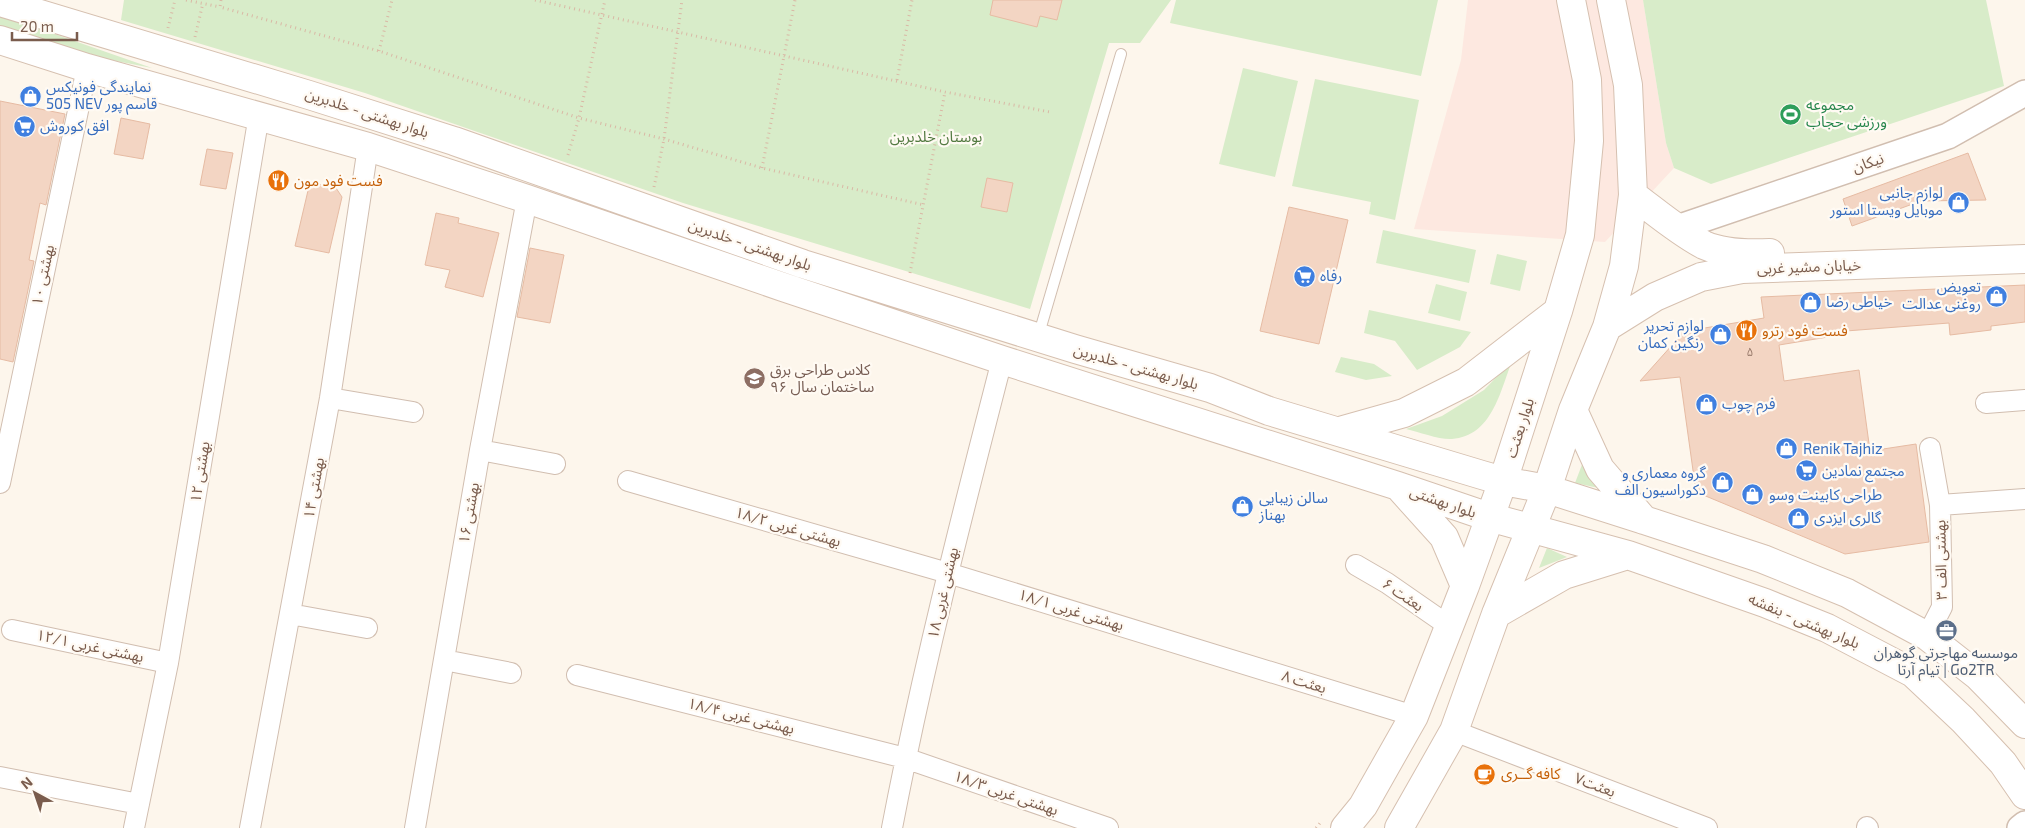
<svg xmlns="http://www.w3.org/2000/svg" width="2025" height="828" viewBox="0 0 2025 828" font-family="'Exo 2','Noto Sans Arabic',sans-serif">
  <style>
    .commercial { fill: #fde8e0 }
    .green { fill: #d8ecc9 }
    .building { fill: #f3d5c3; stroke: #e6bba3 }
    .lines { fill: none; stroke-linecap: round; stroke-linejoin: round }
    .service-casing { stroke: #d1beb0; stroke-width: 12 }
    .minor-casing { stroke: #d1beb0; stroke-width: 22 }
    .tertiary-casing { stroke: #d1beb0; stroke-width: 28 }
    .secondary-casing { stroke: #d6c0b0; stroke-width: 30 }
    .path { stroke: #d9b8a5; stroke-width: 3; stroke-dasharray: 1 4; stroke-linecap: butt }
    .service { stroke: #fff; stroke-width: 10 }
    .minor { stroke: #fff; stroke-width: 20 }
    .tertiary { stroke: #fff; stroke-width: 25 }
    .secondary { stroke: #fff; stroke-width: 28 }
    .labels { text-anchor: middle; stroke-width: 4.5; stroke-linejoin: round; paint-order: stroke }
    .number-label { font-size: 12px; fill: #987a6a }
    .shop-label { font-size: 15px; fill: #366cbe; stroke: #fffaf3; text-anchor: start }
    .leisure-label { font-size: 15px; fill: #27864d; stroke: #fffaf3; text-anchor: start }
    .street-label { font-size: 15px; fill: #7a5c4d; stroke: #fffaf3 }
    .park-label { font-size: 15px; fill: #537a41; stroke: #fffaf3 }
    .food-label { font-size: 15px; fill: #c56008; stroke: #fffaf3; text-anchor: start }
    .education-label { font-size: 15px; fill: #785e54; stroke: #fffaf3; text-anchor: start }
    .service-label { font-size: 15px; fill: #4e5e75; stroke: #fffaf3 }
  </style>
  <rect width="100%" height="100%" fill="#fdf6ec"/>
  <path class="commercial" d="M1468 0H1643L1666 143 1674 168 1605 242 1414 229 1461 60Z"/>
  <path class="green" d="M124 0H1171L1140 43H1109L1030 309 683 203 365 93 121 20Z
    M1176 0H1438L1421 76 1170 23Z
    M1643 0H1986L2004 86 1711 184 1674 168 1666 143Z
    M0 15 152 68 70 52 0 32Z
    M1243 68 1298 81 1275 177 1219 164Z
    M1315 79 1419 100 1395 220 1369 214 1371 202 1292 186Z
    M1383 230 1476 250 1469 283 1376 263Z
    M1497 254 1527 261 1520 291 1490 284Z
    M1436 284 1467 292 1460 321 1428 313Z
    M1369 310 1471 332 1460 347 1417 370 1395 341 1364 333Z
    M1341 357 1374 364 1392 376 1366 380 1335 372Z
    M1512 361C1500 392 1492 436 1452 439 1440 440 1419 432 1406 429L1442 416 1484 390Z
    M1583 462 1599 488 1575 483Z
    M1547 548 1567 557 1539 568Z"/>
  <path class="building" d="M993 0H1062L1057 20 1040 16 1037 27 990 15Z
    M0 101 65 114 46 205 40 203 29 260 34 261 13 362 0 359Z
    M121 118 150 124 143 159 114 154Z
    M207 149 233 153 226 189 200 185Z
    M1968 153 1986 200 1921 201 1852 226 1843 199Z
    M987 178 1013 183 1007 212 981 207Z
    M310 182 336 188 342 197 329 253 295 246Z
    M1289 207 1348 220 1319 344 1260 331Z
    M436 213 459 218 458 223 499 233 483 297 445 287 450 270 425 265Z
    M530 248 564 255 550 323 517 317Z
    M2025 285V322L1991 326V330L1950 335 1949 323 1833 332 1834 336 1779 345 1784 381 1859 370 1870 451 1916 444 1929 542 1845 554 1696 492 1680 377 1640 381 1681 335V332L1764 318 1761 297Z"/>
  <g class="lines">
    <defs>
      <path id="service" d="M1038 337 1121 54"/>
      <path id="minor" d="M330 398 413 412
        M1986 403 2025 400
        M1930 448 1940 505
        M480 450 555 464
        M628 481 948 573 1414 716
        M0 483 87 68
        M1356 565 1387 583 1449 626
        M290 614 367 628
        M12 630 168 663
        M1927 636 1942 607 1940 505 2025 499
        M444 660 511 673
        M577 675 905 758 1108 828
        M1454 731 1707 828
        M0 777 139 804
        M1867 827 1868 828
        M134 828 168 663 259 115
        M250 828 330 398 368 147
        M415 828 480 450 527 199
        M892 828C922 671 962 515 1002 360"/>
      <path id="tertiary" d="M1677 228 1948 136 2025 93
        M2020 828 2025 824"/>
      <path id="secondary" d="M0 2 309 95 454 141 803 264 1075 349 1210 388 1269 411 1482 475 1503 481 1547 489 1644 520 1763 559 1847 593 1927 636 1978 676 2025 724
        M0 40 87 68 368 147 527 199 783 287 1002 360 1398 486 1489 517 1628 555 1765 603 1827 628 1913 673 1963 720 2003 763 2025 795
        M1633 195C1656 212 1679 232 1704 245 1724 254 1749 254 1770 253
        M1607 327 1655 297 1701 277 1742 269 2025 259
        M1573 410 1600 469 1644 520
        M1340 431 1404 413 1466 382 1558 311
        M1399 487 1444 537 1465 586
        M1496 614 1564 575 1628 555
        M1345 828 1363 806 1414 716 1465 586 1503 481 1558 311 1580 235 1589 141 1587 80 1571 0
        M1399 828 1454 731 1496 614 1547 489 1573 410 1607 327 1624 266 1633 195 1628 85 1611 0"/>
    </defs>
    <use href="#service" class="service-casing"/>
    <use href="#minor" class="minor-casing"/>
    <use href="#tertiary" class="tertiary-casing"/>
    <use href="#secondary" class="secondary-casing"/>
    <path class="path" d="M186 0 220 7
      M221 0 220 7 379 51 579 118 664 139 762 168 924 205
      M535 0 945 92 1050 112
      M168 28 175 0
      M195 37 203 3
      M379 51 392 0
      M897 80 912 0
      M568 155 579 118 605 0
      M762 168 795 0
      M654 187 664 139 682 0
      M910 273 945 92
      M1316 828 1320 823"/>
    <use href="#service" class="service"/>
    <use href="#minor" class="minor"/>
    <use href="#tertiary" class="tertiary"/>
    <use href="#secondary" class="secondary"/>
  </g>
  <defs>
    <symbol id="shop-disc" viewBox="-11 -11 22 22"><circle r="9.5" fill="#3f7fe0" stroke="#fffaf3"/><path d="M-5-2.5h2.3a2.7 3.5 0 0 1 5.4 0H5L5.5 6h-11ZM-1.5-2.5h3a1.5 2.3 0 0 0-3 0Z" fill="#fff"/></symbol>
    <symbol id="stadium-disc" viewBox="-11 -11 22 22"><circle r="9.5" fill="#2e9e5b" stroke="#fffaf3"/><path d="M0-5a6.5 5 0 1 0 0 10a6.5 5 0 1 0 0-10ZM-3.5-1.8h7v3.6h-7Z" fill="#fff"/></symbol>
    <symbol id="supermarket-disc" viewBox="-11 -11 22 22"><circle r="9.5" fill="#3f7fe0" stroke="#fffaf3"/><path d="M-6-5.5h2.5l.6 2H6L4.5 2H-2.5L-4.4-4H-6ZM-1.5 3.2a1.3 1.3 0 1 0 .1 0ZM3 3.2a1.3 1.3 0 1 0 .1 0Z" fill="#fff"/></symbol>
    <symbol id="restaurant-disc" viewBox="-11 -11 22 22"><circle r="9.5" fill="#e8710a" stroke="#fffaf3"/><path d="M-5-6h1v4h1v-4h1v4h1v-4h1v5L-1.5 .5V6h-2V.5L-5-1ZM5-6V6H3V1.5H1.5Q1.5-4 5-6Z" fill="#fff"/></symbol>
    <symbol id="school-disc" viewBox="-11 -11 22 22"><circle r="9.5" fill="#8d6e63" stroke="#fffaf3"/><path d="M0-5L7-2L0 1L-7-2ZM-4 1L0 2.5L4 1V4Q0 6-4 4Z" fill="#fff"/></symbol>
    <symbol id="office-disc" viewBox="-11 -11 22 22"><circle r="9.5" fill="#5c6f8a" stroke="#fffaf3"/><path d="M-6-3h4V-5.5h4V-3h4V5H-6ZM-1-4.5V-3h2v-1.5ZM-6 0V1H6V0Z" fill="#fff"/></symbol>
    <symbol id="cafe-disc" viewBox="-11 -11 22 22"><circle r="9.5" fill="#e8710a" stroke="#fffaf3"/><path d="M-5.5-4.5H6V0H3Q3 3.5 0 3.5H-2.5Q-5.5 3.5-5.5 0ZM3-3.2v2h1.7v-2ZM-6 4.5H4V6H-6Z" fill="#fff"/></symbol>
  </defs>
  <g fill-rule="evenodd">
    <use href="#shop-disc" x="18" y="84" width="25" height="25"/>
    <use href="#stadium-disc" x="1778" y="102" width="25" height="25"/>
    <use href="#supermarket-disc" x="12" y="114" width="25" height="25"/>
    <use href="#restaurant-disc" x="266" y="168" width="25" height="25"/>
    <use href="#shop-disc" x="1946" y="190" width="25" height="25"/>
    <use href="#supermarket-disc" x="1292" y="264" width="25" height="25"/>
    <use href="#shop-disc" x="1984" y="284" width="25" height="25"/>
    <use href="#shop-disc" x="1798" y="290" width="25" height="25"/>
    <use href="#restaurant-disc" x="1734" y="318" width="25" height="25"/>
    <use href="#shop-disc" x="1708" y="322" width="25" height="25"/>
    <use href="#school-disc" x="742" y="366" width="25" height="25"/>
    <use href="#shop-disc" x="1694" y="392" width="25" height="25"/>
    <use href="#shop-disc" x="1774" y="436" width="25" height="25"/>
    <use href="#supermarket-disc" x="1794" y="458" width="25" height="25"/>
    <use href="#shop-disc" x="1710" y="470" width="25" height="25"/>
    <use href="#shop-disc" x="1740" y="482" width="25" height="25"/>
    <use href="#shop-disc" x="1230" y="494" width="25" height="25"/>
    <use href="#shop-disc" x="1786" y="506" width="25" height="25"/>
    <use href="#office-disc" x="1934" y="618" width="25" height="25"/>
    <use href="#cafe-disc" x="1472" y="762" width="25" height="25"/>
  </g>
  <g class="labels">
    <g class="number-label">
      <text x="1750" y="356">۵</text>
    </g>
    <g class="shop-label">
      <text x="46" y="92">نمایندگی فونیکس<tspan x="46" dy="17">505 NEV قاسم پور</tspan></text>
      <text x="40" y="131">افق کوروش</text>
      <text x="1943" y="198" text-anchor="end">لوازم جانبی<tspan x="1943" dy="17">موبایل ویستا استور</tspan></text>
      <text x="1320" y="281">رفاه</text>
      <text x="1981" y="292" text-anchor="end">تعویض<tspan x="1981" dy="17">روغنی عدالت</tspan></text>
      <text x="1826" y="307">خیاطی رضا</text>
      <text x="1704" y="331" text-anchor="end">لوازم تحریر<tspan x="1704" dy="17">رنگین کمان</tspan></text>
      <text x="1722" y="409">فرم چوب</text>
      <text x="1803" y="454">Renik Tajhiz</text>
      <text x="1822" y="476">مجتمع نمادین</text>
      <text x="1706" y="478" text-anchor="end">گروه معماری و<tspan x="1706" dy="17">دکوراسیون الف</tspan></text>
      <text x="1769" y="500">طراحی کابینت وسو</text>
      <text x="1259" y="503">سالن زیبایی<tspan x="1259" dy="17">بهناز</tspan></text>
      <text x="1814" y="523">گالری ایزدی</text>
    </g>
    <g class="leisure-label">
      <text x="1806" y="110">مجموعه<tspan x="1806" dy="17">ورزشی حجاب</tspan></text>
    </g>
    <g class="street-label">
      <text transform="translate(367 113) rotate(18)" y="5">بلوار بهشتی - خلدبرین</text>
      <text transform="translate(1868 163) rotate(-19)" y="5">نیکان</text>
      <text transform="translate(750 245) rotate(19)" y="5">بلوار بهشتی - خلدبرین</text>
      <text transform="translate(1809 267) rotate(-2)" y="5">خیابان مشیر غربی</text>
      <text transform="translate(43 275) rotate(-78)" y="5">۱۰ بهشتی</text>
      <text transform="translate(1136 367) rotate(16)" y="5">بلوار بهشتی - خلدبرین</text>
      <text transform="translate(1520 428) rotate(-72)" y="5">بلوار بعثت</text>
      <text transform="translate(200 472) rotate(-81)" y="5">۱۲ بهشتی</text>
      <text transform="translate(314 488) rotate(-80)" y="5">۱۴ بهشتی</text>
      <text transform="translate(1443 502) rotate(19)" y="5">بلوار بهشتی</text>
      <text transform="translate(469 513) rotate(-80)" y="5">۱۶ بهشتی</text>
      <text transform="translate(788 527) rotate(16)" y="5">بهشتی غربی ۱۸/۲</text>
      <text transform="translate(1941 560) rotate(-91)" y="5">بهشتی الف ۳</text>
      <text transform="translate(943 593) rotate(-77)" y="5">بهشتی غربی ۱۸</text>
      <text transform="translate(1403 595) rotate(34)" y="5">۶ بعثت</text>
      <text transform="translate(1071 610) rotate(17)" y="5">بهشتی غربی ۱۸/۱</text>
      <text transform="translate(1804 621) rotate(23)" y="5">بلوار بهشتی - بنفشه</text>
      <text transform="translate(90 646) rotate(12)" y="5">۱۲/۱ بهشتی غربی</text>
      <text transform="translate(1304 682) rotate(17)" y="5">۸ بعثت</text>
      <text transform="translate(741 716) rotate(14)" y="5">بهشتی غربی ۱۸/۴</text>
      <text transform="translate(1595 785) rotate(21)" y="5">بعثت۷</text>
      <text transform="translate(1006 793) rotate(19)" y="5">بهشتی غربی ۱۸/۳</text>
    </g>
    <g class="park-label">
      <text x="936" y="142">بوستان خلدبرین</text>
    </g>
    <g class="food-label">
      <text x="294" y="186">فست فود مون</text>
      <text x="1762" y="336">فست فود رترو</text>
      <text x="1501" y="779">کافه گــری</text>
    </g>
    <g class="education-label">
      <text x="770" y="375">کلاس طراحی برق<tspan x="770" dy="17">ساختمان سال ۹۶</tspan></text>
    </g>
    <g class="service-label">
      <text x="1946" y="658">موسسه مهاجرتی گوهران<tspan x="1946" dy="17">تیام آرتا | Go2TR</tspan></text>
    </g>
  </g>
  <g transform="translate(35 793) rotate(320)" stroke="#fffaf3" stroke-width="4" paint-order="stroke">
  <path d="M0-4L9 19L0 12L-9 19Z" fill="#7a5c4d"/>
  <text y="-8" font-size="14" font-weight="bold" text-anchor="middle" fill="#7a5c4d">N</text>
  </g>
  <path d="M12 32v8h65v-8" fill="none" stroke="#7a5c4d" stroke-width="2.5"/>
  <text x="20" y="32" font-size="15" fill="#7a5c4d" stroke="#fffaf3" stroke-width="4" paint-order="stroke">20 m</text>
</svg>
